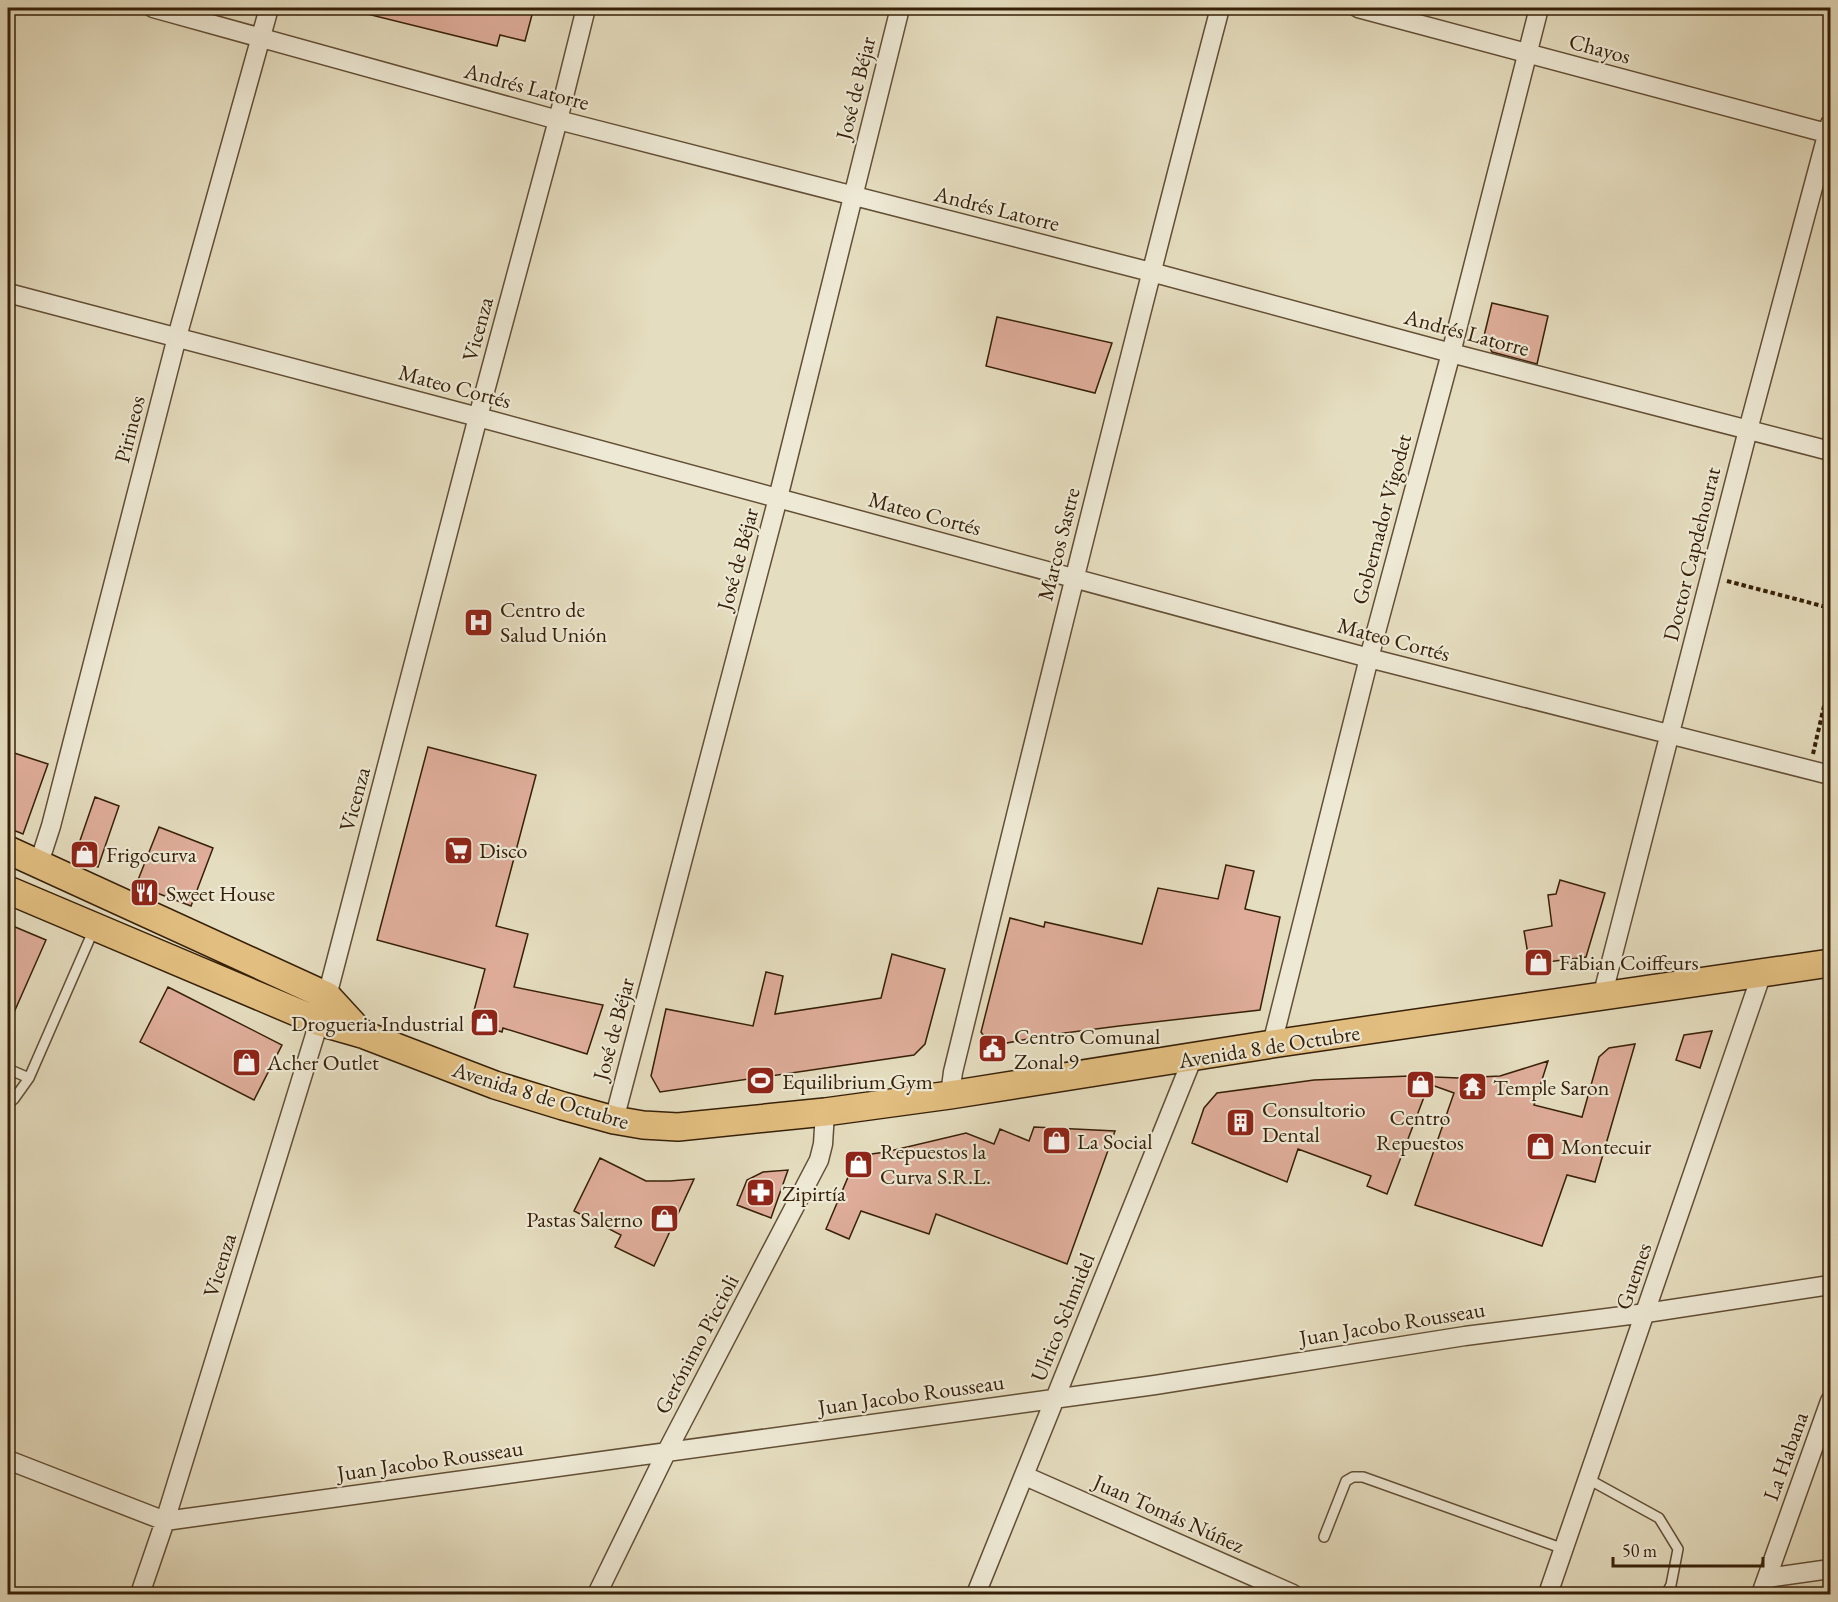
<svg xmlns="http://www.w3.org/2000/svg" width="1838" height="1602" viewBox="0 0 1838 1602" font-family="'EB Garamond',serif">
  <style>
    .building { fill: #dfad9a; stroke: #362008; stroke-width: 1.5 }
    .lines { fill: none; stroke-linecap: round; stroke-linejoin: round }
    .lane-casing { stroke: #624f36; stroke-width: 12 }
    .street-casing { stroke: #624f36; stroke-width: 21 }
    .primary-casing { stroke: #362008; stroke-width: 30 }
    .path { stroke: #362008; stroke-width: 4; stroke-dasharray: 4.5 3; stroke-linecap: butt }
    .lane { stroke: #eee9d5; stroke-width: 9 }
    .street { stroke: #eee9d5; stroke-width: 18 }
    .primary { stroke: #e2be80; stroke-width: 27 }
    .labels { text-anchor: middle; stroke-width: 4.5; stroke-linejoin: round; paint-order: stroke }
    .street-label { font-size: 22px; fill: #362008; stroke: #eee9d5 }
    .poi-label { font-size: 22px; fill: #362008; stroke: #eee9d5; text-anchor: start }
  </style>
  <rect width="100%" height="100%" fill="#e5ddbf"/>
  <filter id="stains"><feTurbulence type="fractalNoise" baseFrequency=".00333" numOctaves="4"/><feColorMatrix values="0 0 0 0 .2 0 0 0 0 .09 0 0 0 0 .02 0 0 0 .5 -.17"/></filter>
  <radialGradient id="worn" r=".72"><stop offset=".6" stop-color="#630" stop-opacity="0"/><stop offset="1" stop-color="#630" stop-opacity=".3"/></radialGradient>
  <path class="building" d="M364 8H525V9L533 11 525 41 500 35 497 46 363 13Z
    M1492 303 1548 316 1537 364 1492 352 1484 336Z
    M997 317 1112 343 1095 393 986 366Z
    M428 747 536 775 496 926 528 934 514 987 603 1005 587 1054 503 1028 502 1032 471 1022 485 969 377 940Z
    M8 751 48 764 23 834 8 828Z
    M95 797 119 806 98 867 74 858Z
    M159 827 213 848 191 906 136 885Z
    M1226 865 1254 871 1245 909 1280 917 1260 1010 1119 1026 1049 1035 991 1046 981 1032 1010 918 1044 927 1045 922 1142 944 1158 888 1218 899Z
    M1560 880 1605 893 1586 957 1547 962 1548 963 1530 966 1524 931 1552 926 1548 895 1556 894Z
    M8 924 46 940 8 1026Z
    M892 954 945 969 925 1044 914 1055 660 1092 651 1076 666 1009 753 1026 766 972 783 976 775 1014 881 998Z
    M168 987 282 1045 254 1100 140 1042Z
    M1712 1031 1700 1068 1676 1060 1684 1035Z
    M1635 1044 1595 1182 1567 1175 1542 1246 1415 1205 1454 1093 1429 1084 1387 1194 1367 1186 1371 1176 1298 1149 1287 1182 1192 1143 1204 1108 1217 1093 1314 1080 1409 1076 1459 1078 1500 1076 1548 1061 1534 1105 1582 1117 1599 1057 1609 1048Z
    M1034 1127 1115 1131 1067 1264 936 1214 929 1234 861 1211 849 1239 826 1229 857 1156 886 1152 966 1133 994 1144 1000 1129 1029 1141Z
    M600 1158 646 1181H670L694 1179 654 1266 615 1247 621 1235 574 1211Z
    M788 1170 771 1218 737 1205 747 1180 763 1172Z"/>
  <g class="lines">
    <defs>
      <path id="lane" d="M8 1069 29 1078
        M8 1104 14 1099 29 1078 94 929
        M1588 1479 1659 1518 1678 1549 1671 1585 1666 1594
        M1324 1537 1346 1481 1353 1477H1363L1564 1549"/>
      <path id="street" d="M153 8 558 120 1151 272 1451 353 1830 451
        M1358 8 1830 134
        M8 293 478 417 1369 658 1830 775
        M39 863 51 826 177 337 269 8
        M1602 997 1748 430 1830 124
        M1272 1044 1369 658 1451 353 1539 8
        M950 1095 953 1072C1040 717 1127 361 1220 8
        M614 1120 778 498 900 8
        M8 1460 165 1521 1155 1385 1465 1336 1646 1313 1830 1285
        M1025 1476 1293 1594
        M1767 1578 1830 1569
        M140 1594 165 1521 327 996 478 417 558 120 586 8
        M597 1594 667 1451 819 1160 823 1144 825 1112
        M976 1594 1193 1057
        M1548 1594 1762 973
        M1761 1594 1830 1401"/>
      <path id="primary" d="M8 850 327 996 362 1034
        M8 890 320 1022 362 1034 495 1085 563 1106 614 1120 643 1125 678 1127 825 1112 950 1095 1272 1044 1830 963"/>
    </defs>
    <use href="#lane" class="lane-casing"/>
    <use href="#street" class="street-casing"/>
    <use href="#primary" class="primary-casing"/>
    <path class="path" d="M1727 581 1830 608
      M1813 754 1830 680"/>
    <use href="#lane" class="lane"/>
    <use href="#street" class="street"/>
    <use href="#primary" class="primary"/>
  </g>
  <defs>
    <symbol id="hospital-square" viewBox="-11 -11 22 22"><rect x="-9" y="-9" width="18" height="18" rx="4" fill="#8f2418" stroke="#eee9d5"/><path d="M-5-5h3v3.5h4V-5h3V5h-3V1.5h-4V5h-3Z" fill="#fff"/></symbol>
    <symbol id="supermarket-square" viewBox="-11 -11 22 22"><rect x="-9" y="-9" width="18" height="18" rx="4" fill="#8f2418" stroke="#eee9d5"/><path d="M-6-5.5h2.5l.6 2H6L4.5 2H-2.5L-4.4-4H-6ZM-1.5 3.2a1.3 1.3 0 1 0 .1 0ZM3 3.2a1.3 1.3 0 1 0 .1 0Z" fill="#fff"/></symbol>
    <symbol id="shop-square" viewBox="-11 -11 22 22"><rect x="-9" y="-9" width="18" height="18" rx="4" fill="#8f2418" stroke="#eee9d5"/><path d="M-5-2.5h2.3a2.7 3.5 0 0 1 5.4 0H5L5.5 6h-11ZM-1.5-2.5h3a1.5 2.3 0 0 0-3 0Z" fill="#fff"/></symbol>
    <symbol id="restaurant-square" viewBox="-11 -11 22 22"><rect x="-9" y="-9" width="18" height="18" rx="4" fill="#8f2418" stroke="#eee9d5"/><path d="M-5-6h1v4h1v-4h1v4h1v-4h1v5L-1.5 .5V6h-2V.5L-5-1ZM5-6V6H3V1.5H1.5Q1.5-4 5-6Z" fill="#fff"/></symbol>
    <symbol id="civic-square" viewBox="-11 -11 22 22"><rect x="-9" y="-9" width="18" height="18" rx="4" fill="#8f2418" stroke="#eee9d5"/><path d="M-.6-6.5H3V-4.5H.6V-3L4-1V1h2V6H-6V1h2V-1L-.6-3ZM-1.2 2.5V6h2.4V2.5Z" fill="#fff"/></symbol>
    <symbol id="stadium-square" viewBox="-11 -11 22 22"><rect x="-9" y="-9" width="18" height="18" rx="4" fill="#8f2418" stroke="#eee9d5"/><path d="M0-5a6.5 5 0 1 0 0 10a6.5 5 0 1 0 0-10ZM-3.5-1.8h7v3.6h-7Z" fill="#fff"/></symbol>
    <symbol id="temple-square" viewBox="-11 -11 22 22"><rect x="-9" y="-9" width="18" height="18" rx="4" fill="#8f2418" stroke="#eee9d5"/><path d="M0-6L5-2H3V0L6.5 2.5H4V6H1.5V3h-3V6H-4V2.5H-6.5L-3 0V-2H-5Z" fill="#fff"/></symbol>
    <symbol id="building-square" viewBox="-11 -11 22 22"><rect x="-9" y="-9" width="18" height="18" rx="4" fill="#8f2418" stroke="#eee9d5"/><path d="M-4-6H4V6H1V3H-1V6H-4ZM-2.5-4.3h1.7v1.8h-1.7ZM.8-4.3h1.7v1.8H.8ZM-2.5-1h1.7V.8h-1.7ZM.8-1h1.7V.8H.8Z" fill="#fff"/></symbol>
    <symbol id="pharmacy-square" viewBox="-11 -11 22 22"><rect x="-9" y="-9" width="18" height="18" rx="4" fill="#8f2418" stroke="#eee9d5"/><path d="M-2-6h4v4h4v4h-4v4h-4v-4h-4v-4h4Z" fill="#fff"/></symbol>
  </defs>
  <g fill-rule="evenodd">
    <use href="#hospital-square" x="462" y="606" width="33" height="33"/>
    <use href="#supermarket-square" x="442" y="834" width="33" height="33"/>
    <use href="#shop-square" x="68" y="838" width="33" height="33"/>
    <use href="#restaurant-square" x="128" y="876" width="33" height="33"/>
    <use href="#shop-square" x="1522" y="946" width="33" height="33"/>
    <use href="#shop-square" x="468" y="1006" width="33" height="33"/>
    <use href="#civic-square" x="976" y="1032" width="33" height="33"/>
    <use href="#shop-square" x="230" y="1046" width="33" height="33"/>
    <use href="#stadium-square" x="744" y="1064" width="33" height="33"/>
    <use href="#shop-square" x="1404" y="1068" width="33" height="33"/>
    <use href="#temple-square" x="1456" y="1070" width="33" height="33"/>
    <use href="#building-square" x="1224" y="1106" width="33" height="33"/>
    <use href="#shop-square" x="1040" y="1124" width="33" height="33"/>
    <use href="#shop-square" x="1524" y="1130" width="33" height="33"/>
    <use href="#shop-square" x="842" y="1148" width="33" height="33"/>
    <use href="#pharmacy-square" x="744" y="1176" width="33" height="33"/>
    <use href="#shop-square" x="648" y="1202" width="33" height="33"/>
  </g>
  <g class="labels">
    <g class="street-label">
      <text transform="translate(1600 48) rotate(15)" y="8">Chayos</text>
      <text transform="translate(527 86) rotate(15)" y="8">Andrés Latorre</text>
      <text transform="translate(855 88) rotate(-76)" y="8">José de Béjar</text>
      <text transform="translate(997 208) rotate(14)" y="8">Andrés Latorre</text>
      <text transform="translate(477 329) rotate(-75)" y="8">Vicenza</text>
      <text transform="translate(1467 332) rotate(15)" y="8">Andrés Latorre</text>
      <text transform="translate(455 386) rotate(15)" y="8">Mateo Cortés</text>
      <text transform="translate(129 429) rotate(-76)" y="8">Pirineos</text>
      <text transform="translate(925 513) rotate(15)" y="8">Mateo Cortés</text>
      <text transform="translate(1381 519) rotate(-75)" y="8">Gobernador Vigodet</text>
      <text transform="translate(1058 544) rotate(-76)" y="8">Marcos Sastre</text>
      <text transform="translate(1691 554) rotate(-76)" y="8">Doctor Capdehourat</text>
      <text transform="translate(737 559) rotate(-75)" y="8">José de Béjar</text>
      <text transform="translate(1394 639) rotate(15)" y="8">Mateo Cortés</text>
      <text transform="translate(354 799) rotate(-75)" y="8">Vicenza</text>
      <text transform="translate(613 1029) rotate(-75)" y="8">José de Béjar</text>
      <text transform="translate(1269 1046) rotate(-9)" y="8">Avenida 8 de Octubre</text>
      <text transform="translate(541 1095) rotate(17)" y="8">Avenida 8 de Octubre</text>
      <text transform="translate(219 1265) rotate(-73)" y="8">Vicenza</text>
      <text transform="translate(1633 1276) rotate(-71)" y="8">Guemes</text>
      <text transform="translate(1062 1317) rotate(-68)" y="8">Ulrico Schmidel</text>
      <text transform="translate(1392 1323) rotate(-9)" y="8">Juan Jacobo Rousseau</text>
      <text transform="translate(696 1344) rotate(-62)" y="8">Gerónimo Piccioli</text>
      <text transform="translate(911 1394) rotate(-8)" y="8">Juan Jacobo Rousseau</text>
      <text transform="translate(1785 1456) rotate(-70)" y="8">La Habana</text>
      <text transform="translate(430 1460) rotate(-8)" y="8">Juan Jacobo Rousseau</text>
      <text transform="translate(1169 1513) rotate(24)" y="8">Juan Tomás Núñez</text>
    </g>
    <g class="poi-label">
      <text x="500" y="617">Centro de<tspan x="500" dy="25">Salud Unión</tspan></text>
      <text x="479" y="858">Disco</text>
      <text x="106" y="862">Frigocurva</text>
      <text x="166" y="901">Sweet House</text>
      <text x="1559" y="970">Fabian Coiffeurs</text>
      <text x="464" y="1031" text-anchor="end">Drogueria Industrial</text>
      <text x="1014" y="1044">Centro Comunal<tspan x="1014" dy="25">Zonal 9</tspan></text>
      <text x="267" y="1070">Acher Outlet</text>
      <text x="782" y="1089">Equilibrium Gym</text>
      <text x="1493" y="1095">Temple Saron</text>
      <text x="1262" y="1117">Consultorio<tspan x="1262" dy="25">Dental</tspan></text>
      <text x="1420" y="1125" text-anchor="middle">Centro<tspan x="1420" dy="25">Repuestos</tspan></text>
      <text x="1077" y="1149">La Social</text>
      <text x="1561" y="1154">Montecuir</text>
      <text x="880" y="1159">Repuestos la<tspan x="880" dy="25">Curva S.R.L.</tspan></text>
      <text x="782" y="1201">Zipirtía</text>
      <text x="643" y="1227" text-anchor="end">Pastas Salerno</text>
    </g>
  </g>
  <rect width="1838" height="1602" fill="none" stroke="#e5ddbf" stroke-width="30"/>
  <rect x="9" y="9" width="1820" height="1584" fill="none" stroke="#362008" stroke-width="3"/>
  <rect x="15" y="15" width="1808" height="1572" fill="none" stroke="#362008" stroke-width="1.5"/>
  <path d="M1613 1557v9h150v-9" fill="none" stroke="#362008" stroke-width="3"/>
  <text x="1622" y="1557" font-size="18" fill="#362008" stroke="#eee9d5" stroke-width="4.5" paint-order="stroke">50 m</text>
  <rect width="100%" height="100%" filter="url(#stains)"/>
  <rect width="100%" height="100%" fill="url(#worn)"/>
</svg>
